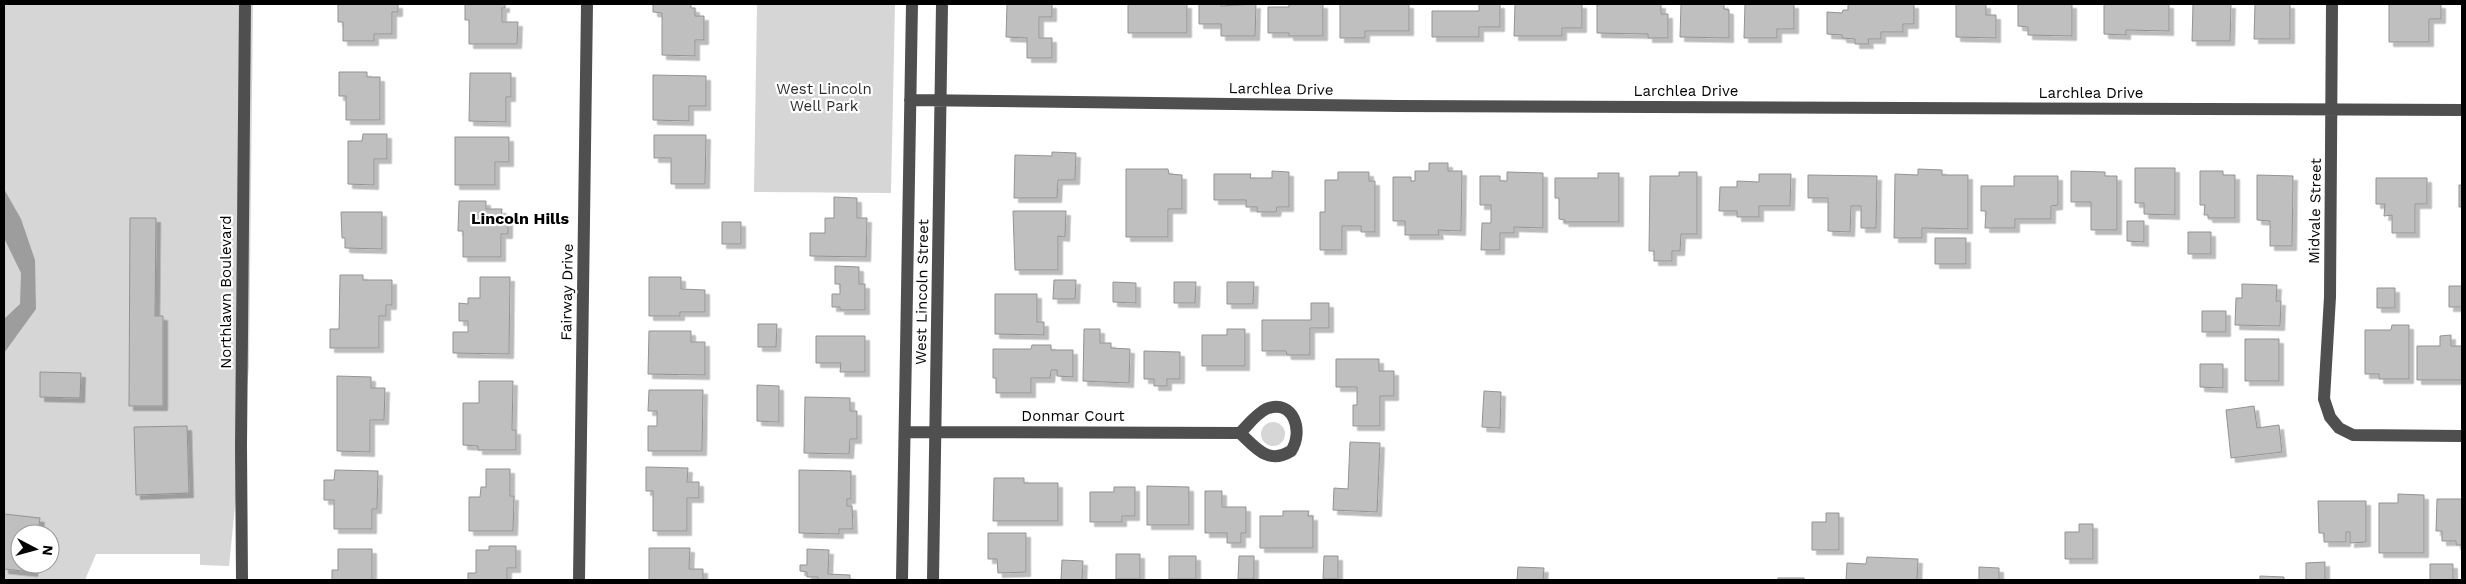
<svg xmlns="http://www.w3.org/2000/svg" width="2466" height="584" viewBox="0 0 2466 584" font-family="'Work Sans',sans-serif">
  <style>
    .green { fill: #d6d6d6; fill-rule: evenodd }
    .water { fill: #9d9d9d }
    .building { fill: #bfbfbf; stroke: #939393; filter: url(#shadow) }
    .lines { fill: none; stroke-linecap: round; stroke-linejoin: round }
    .minor { stroke: #4f4f4f; stroke-width: 12 }
    .labels { text-anchor: middle; stroke-width: 4.5; stroke-linejoin: round; paint-order: stroke }
    .park-label { font-size: 15px; fill: #2d2d2d; stroke: #fff }
    .street-label { font-size: 15px; fill: #000; stroke: #fff }
    .neighbourhood-label { font-size: 16px; font-weight: bold; fill: #000; stroke: #fff }
  </style>
  <defs>
    <filter id="shadow"><feDropShadow dx="4.5" dy="4.5" stdDeviation="0" flood-color="#0004"/></filter>
  </defs>
  <rect width="100%" height="100%" fill="#fff"/>
  <path class="green" d="M4 4H253L249 367 229 566 200 565V554H96L85 580H4ZM20 534H50V564H20Z
    M757 4H895L891 193 754 192Z
    M1261 434a12 12 0 1 1 24 0a12 12 0 1 1-24 0Z"/>
  <path class="water" d="M4 189 21 219 35 260 36 309 4 353V319L20 304 21 273 4 238Z"/>
  <path class="building" d="M338 4H398V12H392V34H374V41H343V22H338Z
    M465 4H505V8H502V22H518L517 44H469V20H465Z
    M653 4H691V8H695V16H704V40H695V56L662 55V13L653 12Z
    M1007 4H1052V17H1039V38H1052V58H1027V38L1006 37Z
    M1128 4H1187V33H1128Z
    M1199 4H1221V6L1256 4 1255 36H1221V24H1199Z
    M1289 4H1323V36H1289V33H1268V7H1289Z
    M1340 4H1409V31H1365V38H1340Z
    M1479 4H1500V27H1479V37H1432V11H1479Z
    M1515 4H1582V28H1562V36H1514Z
    M1603 4H1661V14H1668V38H1648V34L1597 33V5Z
    M1681 4H1724V9L1729 10V38L1680 37Z
    M1745 4H1794V29H1777V38H1744Z
    M1848 4H1914V24H1903V32H1881V39H1868L1869 44H1855V39L1842 38V35L1827 34V12L1842 13 1843 10H1848Z
    M1956 4H1986V15H1996V38L1956 37Z
    M2018 4H2072V36L2028 35V27L2018 26Z
    M2104 4H2169V31L2126 30V35L2104 34Z
    M2193 4H2231L2230 41H2192Z
    M2255 4H2290V39H2254Z
    M2389 4H2441V19H2429V42H2389Z
    M339 72H367V77H380V120H346V96H339Z
    M470 73H511V97H506V122L469 121Z
    M653 75 706 76V106H689V121L653 120Z
    M363 134H387V159H374V185L348 184V141H362Z
    M654 135H706L705 184H671V158H654Z
    M455 137H509V162H495V185H455Z
    M1052 152 1076 153 1075 180H1058L1057 198H1014L1015 155 1052 156Z
    M1429 163H1448V171H1462L1461 231 1438 230 1439 235H1405V221H1393V177H1411V181H1415V171H1429Z
    M2135 168H2175V215L2144 214V203H2135Z
    M1126 169H1168L1169 174 1182 175V209H1168V237H1126Z
    M1918 169 1942 170V175H1968V229L1922 228V238H1894L1895 174 1918 175Z
    M1272 171 1289 172V207H1277L1276 212H1257V207H1246V200H1214V174H1251L1250 178H1272Z
    M2071 171 2105 172V176H2117V230H2091V202H2071Z
    M2200 171H2223V175H2235V218H2208V215H2204L2205 205H2200Z
    M1338 172H1369V181H1375V232H1361V226H1342V250H1320V212H1325V180H1338Z
    M1507 172 1543 173V228L1514 227V233H1500V250H1481L1482 223H1491V205H1480V176H1500V181H1507Z
    M1679 172H1697V234H1681L1680 251H1672V261H1654V251H1649L1650 176H1679Z
    M1598 173H1619V222H1564L1565 220 1559 219V198H1555V178H1598Z
    M1759 174H1791L1790 206H1759V217H1737V211H1719L1720 187H1737V181L1759 182Z
    M1808 175 1877 176 1876 228H1861V206H1851L1850 232 1828 231V198H1808Z
    M2257 175 2293 176 2292 246H2270V221L2257 220Z
    M2014 176H2058V205L2051 206V219H2015V228H1985L1986 211H1981V186H2014Z
    M2376 178H2427V204H2415V233H2392V215L2384 216 2385 204H2376Z
    M2459 185H2462V207H2459Z
    M834 197 857 198V218H867L866 257 810 256V233H825V218H834Z
    M459 201H486V209H502L501 220H508V234H501V257H463V231H458Z
    M1013 211H1066L1065 237 1058 236V270H1015Z
    M341 212H382V249L345 248V238H342Z
    M130 218H156L155 316H163V406H129Z
    M2127 221H2144V242L2127 241Z
    M722 222H741V244H722Z
    M2188 232H2211V254H2188Z
    M1935 238H1966V264H1935Z
    M835 266 859 267V284H865V310H840V307H832V294H840V284H835Z
    M340 275H363V280H392V305H386V316H379V348H330V329H339Z
    M480 277H510L509 354 453 353V332H468V321H459V303L468 304V298H480Z
    M649 277H681V289L705 290V312H680V316H649Z
    M1054 280H1076L1075 299H1053Z
    M1113 282 1136 283V303L1113 302Z
    M1174 282H1196L1195 303H1174Z
    M1227 282H1254L1253 304H1227Z
    M2242 284 2277 285 2276 301H2281L2280 326 2235 325 2236 298H2242Z
    M2449 286H2462V307H2449Z
    M2377 288H2395V308H2377Z
    M995 294H1037V322H1044V335L995 334Z
    M1311 303H1329V328H1310V355H1287L1286 351H1262V320H1311Z
    M2202 311H2226V332H2202Z
    M758 324H777L776 347H758Z
    M2392 325H2409V379H2379V374H2365V330H2391Z
    M1084 329H1100V343H1111V348L1130 349 1129 383 1083 381Z
    M1227 329H1245V366H1202V335H1227Z
    M649 331H691V342H705V375L648 374Z
    M2451 335V346H2462V380H2417V346H2440V336Z
    M816 336H865V372H840L841 363H816Z
    M2245 339H2279V381H2245Z
    M1032 345H1051V350H1073V377L1057 376V370H1051L1050 378H1031V393H996V378H993V349H1031Z
    M1144 351 1180 352V379H1167V386H1154V379H1144Z
    M1336 359H1379V371H1394V396H1380V426H1353V405H1357V387H1336Z
    M2200 364H2223V388L2200 387Z
    M40 372 81 373 80 398 40 397Z
    M337 376 371 377V388H385L384 420H370V452L337 451Z
    M479 381H513L512 430H516V450H478V446L463 445V403H479Z
    M757 385 779 386V422L757 421Z
    M649 390H703L702 451H648V426H657V411H648Z
    M1484 391 1501 392 1500 428 1482 427Z
    M805 397 850 398V411H857V439H850L849 454 804 453Z
    M2254 406 2257 428 2279 425 2282 452 2231 458 2226 410Z
    M187 426 189 493 136 495 134 427Z
    M1350 442 1380 443 1377 512 1333 510 1334 488 1348 489Z
    M646 467 688 468 687 482H699V498H687V531H653V491H646Z
    M486 469H510V496H514L513 531H469V497H480L481 487H486Z
    M335 470 378 471 377 509H372V529H334V500H324V480H334Z
    M799 470 851 471V499H847V506H852L853 529H839V534L799 533Z
    M994 478H1024V483H1058V521H993Z
    M1147 486 1189 487V525H1147Z
    M1114 487H1135V516H1122V522H1090V492H1114Z
    M1205 491H1222V507H1246V533H1241V543H1227V533H1205Z
    M2398 494 2424 495V553H2379V503H2398Z
    M2437 499H2462V545H2456V541H2442V531H2436Z
    M2318 501H2366V542L2350 543V532H2346V542H2324V533H2319Z
    M1283 511H1309L1308 516H1313V548H1260V516H1283Z
    M1826 513H1839V550H1812V522H1826Z
    M4 514 40 518 38 534H20V564H34L33 572 4 569Z
    M2079 524H2093V559H2065V532H2079Z
    M988 533H1026V572L998 573 997 559H988Z
    M489 546H516V568H507V580H468V573H476V550H489Z
    M649 548H690L689 569H703V580H649Z
    M338 549H372V580H332V570H338Z
    M807 549 829 550 828 574 850 575V580H818V577H807V572L800 571V565H807Z
    M1116 554H1140V579H1116Z
    M1169 556H1196V579H1169Z
    M1239 556H1254V579H1238Z
    M1324 556H1338V579H1323Z
    M1867 557 1918 559 1917 580H1846L1847 563 1866 564Z
    M1062 560 1083 561 1082 580H1061Z
    M2325 562V580H2306V563Z
    M2430 564H2453V580H2430Z
    M1518 567 1544 568 1543 580H1517Z
    M1979 567 1999 568V580H1979Z
    M2260 576 2284 577V580H2260Z
    M1778 578H1804V580H1778Z"/>
  <g class="lines">
    <path class="minor" d="M2332 4 2330 297 2324 399 2330 417 2339 428 2353 435 2462 436
      M910 100 1399 106 2462 110
      M905 432 1240 433C1256 448 1268 465 1291 451 1304 432 1294 398 1266 409 1256 414 1248 425 1240 433
      M242 580 241 446 245 4
      M579 580 587 4
      M902 580 912 4
      M933 580 942 4"/>
  </g>
  <g class="labels">
    <g class="park-label">
      <text x="824" y="94">West Lincoln<tspan x="824" dy="17">Well Park</tspan></text>
    </g>
    <g class="street-label">
      <text transform="translate(1281 89) rotate(1)" y="5">Larchlea Drive</text>
      <text x="1686" y="96">Larchlea Drive</text>
      <text x="2091" y="98">Larchlea Drive</text>
      <text transform="translate(2315 211) rotate(-89)" y="5">Midvale Street</text>
      <text transform="translate(226 292) rotate(-90)" y="5">Northlawn Boulevard</text>
      <text transform="translate(567 292) rotate(-89)" y="5">Fairway Drive</text>
      <text transform="translate(922 292) rotate(-89)" y="5">West Lincoln Street</text>
      <text x="1073" y="421">Donmar Court</text>
    </g>
    <g class="neighbourhood-label">
      <text x="520" y="224">Lincoln Hills</text>
    </g>
  </g>
  <rect width="2466" height="584" fill="none" stroke="#000000" stroke-width="10"/>
  <g transform="translate(35 549) rotate(96)"><circle r="24" fill="#ffffff" stroke="#999999"/>
  <path d="M0-4L9 19L0 12L-9 19Z" fill="#000000"/>
  <text y="-8" font-size="14" font-weight="bold" text-anchor="middle" fill="#000000">N</text>
  </g>
</svg>
